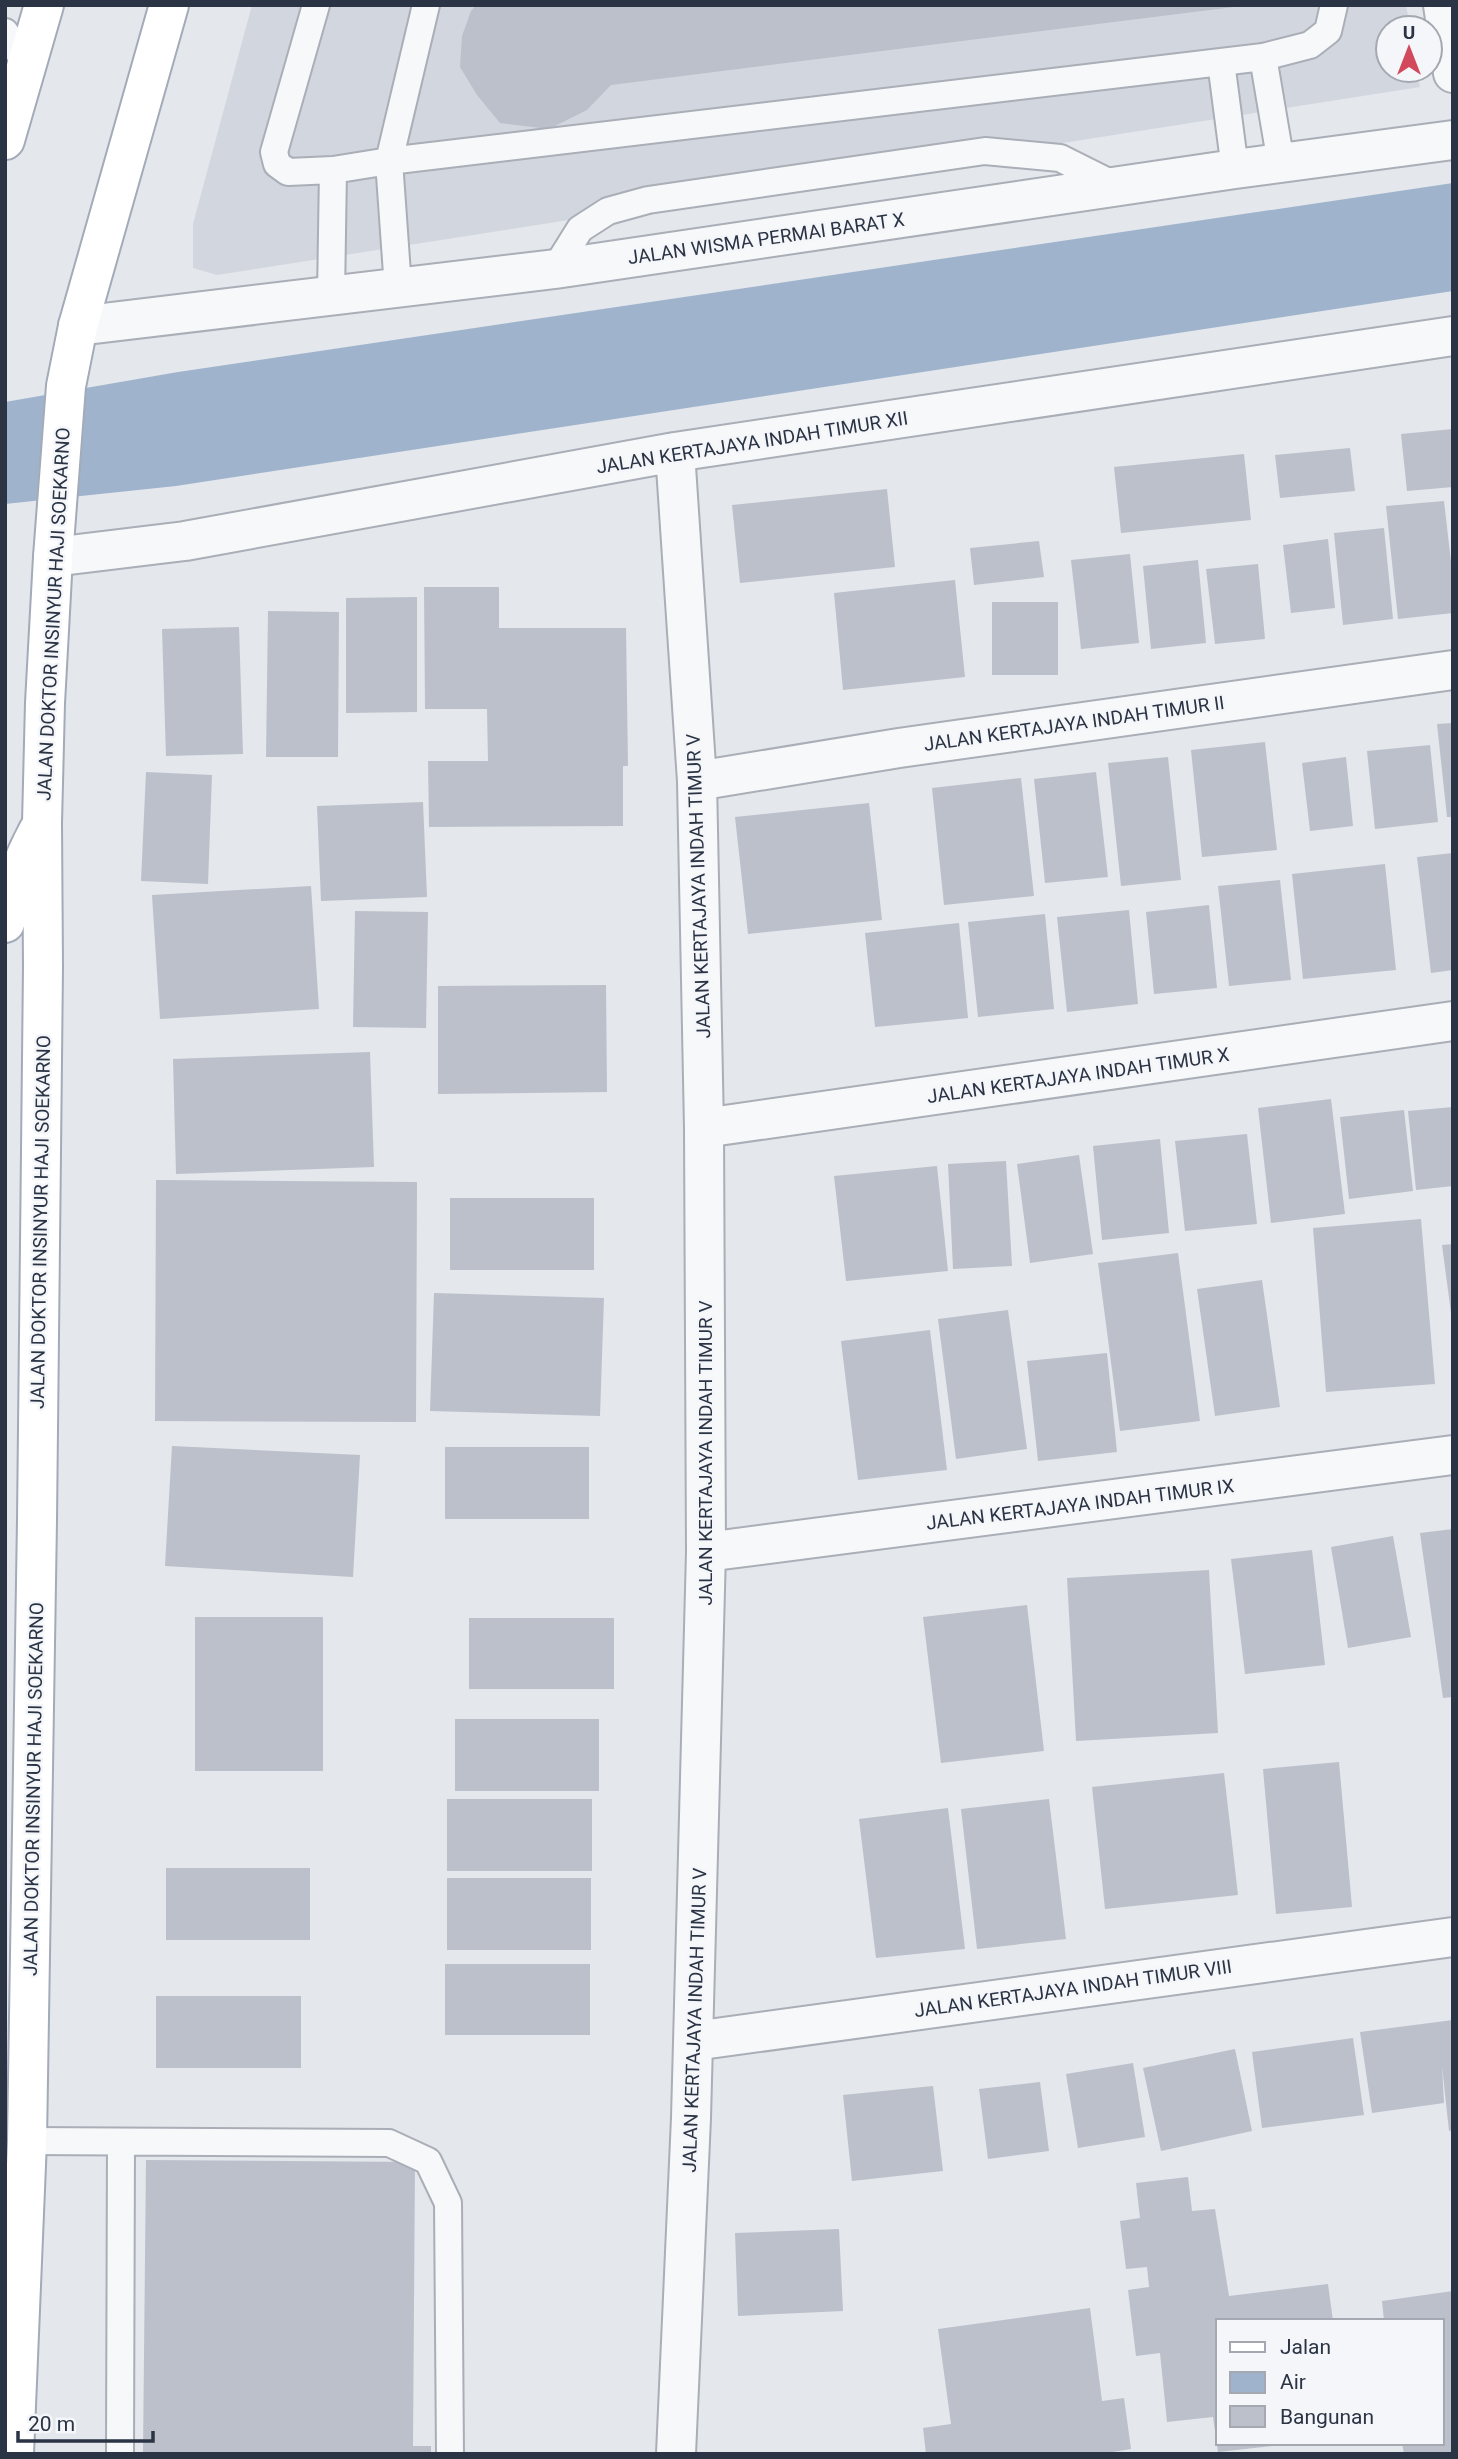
<svg xmlns="http://www.w3.org/2000/svg" width="1458" height="2459" viewBox="0 0 1458 2459" font-family="Roboto,sans-serif">
  <style>
    .built { fill: #d2d6de }
    .water { fill: #9fb4cc }
    .building { fill: #bbc0ca }
    .lines { fill: none; stroke-linecap: round; stroke-linejoin: round }
    .lane-casing { stroke: #a9aeb7; stroke-width: 30 }
    .street-casing { stroke: #a9aeb7; stroke-width: 42 }
    .primary-casing { stroke: #a3abb8; stroke-width: 42 }
    .lane { stroke: #f7f8fa; stroke-width: 26 }
    .street { stroke: #f7f8fa; stroke-width: 38 }
    .primary { stroke: #fff; stroke-width: 38 }
    .labels { text-anchor: middle; stroke-width: 5; stroke-linejoin: round; paint-order: stroke }
    .street-label { font-size: 19px; fill: #2b3445; stroke: #f4f6f9 }
  </style>
  <rect width="100%" height="100%" fill="#e4e7ec"/>
  <path class="built" d="M252 5H1406L1410 28H1388V70H1417L1420 87 217 275 193 268V224Z"/>
  <path class="water" d="M1453 183V291L176 486 5 504V402L178 372Z"/>
  <path class="building" d="M476 5H1234V7L611 85 587 110 549 129 500 123 477 95 460 67 462 36 471 11Z
    M1453 429V487L1407 491 1401 434Z
    M1350 448 1355 491 1280 498 1275 455Z
    M1244 454 1251 520 1121 533 1114 467Z
    M887 489 895 567 740 583 732 505Z
    M1444 501 1453 579V613L1398 619 1386 506Z
    M1384 528 1393 619 1343 625 1334 533Z
    M1328 539 1335 608 1291 613 1283 545Z
    M1039 541 1044 577 974 585 970 548Z
    M1130 554 1139 643 1081 649 1071 560Z
    M1198 560 1206 643 1151 649 1143 566Z
    M1258 564 1265 639 1215 644 1206 569Z
    M955 580 965 677 843 690 834 593Z
    M424 587H499V628H626L628 766H623V826L429 827 428 761H488L487 709H425Z
    M417 597V712L346 713V598Z
    M992 602H1058V675H992Z
    M268 611 339 612 338 757H266Z
    M239 627 243 754 166 756 162 629Z
    M1453 723V817H1447L1437 724Z
    M1265 742 1277 850 1202 857 1191 750Z
    M1430 745 1438 822 1375 829 1367 751Z
    M1168 757 1181 880 1121 886 1108 763Z
    M1346 757 1353 826 1310 831 1302 763Z
    M146 772 212 775 208 884 141 881Z
    M1096 772 1108 877 1045 883 1034 779Z
    M1021 778 1034 896 944 905 932 788Z
    M423 802 427 897 321 901 317 806Z
    M869 803 882 920 748 934 735 817Z
    M1453 853V970L1431 973 1417 857Z
    M1385 864 1396 970 1303 979 1292 874Z
    M1280 880 1291 980 1229 986 1218 886Z
    M311 886 319 1009 160 1019 152 895Z
    M1209 905 1217 988 1154 994 1146 912Z
    M1129 910 1138 1004 1067 1012 1057 917Z
    M355 911 428 912 426 1028 353 1027Z
    M1045 914 1054 1009 978 1017 968 922Z
    M959 923 968 1018 875 1027 865 933Z
    M606 985 607 1092 438 1094V986Z
    M370 1052 374 1167 176 1174 173 1059Z
    M1331 1099 1345 1214 1271 1223 1258 1108Z
    M1453 1107V1186L1416 1190 1408 1111Z
    M1404 1110 1413 1191 1349 1199 1340 1117Z
    M1247 1134 1257 1224 1185 1231 1175 1141Z
    M1160 1139 1169 1233 1102 1240 1093 1146Z
    M1079 1155 1093 1254 1030 1263 1017 1164Z
    M1006 1161 1012 1266 953 1269 948 1164Z
    M937 1166 948 1271 846 1281 834 1176Z
    M156 1180 417 1182 416 1422 155 1421Z
    M450 1198H594V1270H450Z
    M1421 1219 1435 1384 1326 1392 1313 1228Z
    M1453 1244V1313H1451L1442 1245Z
    M1178 1253 1200 1421 1120 1431 1098 1263Z
    M1262 1280 1280 1407 1215 1416 1197 1289Z
    M434 1293 604 1298 600 1416 430 1411Z
    M1008 1310 1027 1449 956 1459 938 1319Z
    M930 1330 947 1470 858 1480 841 1341Z
    M1107 1353 1117 1452 1038 1461 1027 1361Z
    M172 1446 360 1455 353 1577 165 1566Z
    M445 1447H589V1519H445Z
    M1453 1529V1697L1443 1698 1420 1533Z
    M1393 1536 1411 1637 1348 1648 1331 1547Z
    M1312 1550 1325 1665 1245 1674 1231 1559Z
    M1209 1570 1218 1733 1076 1741 1067 1578Z
    M1027 1605 1044 1751 941 1763 923 1617Z
    M195 1617H323V1771H195Z
    M469 1618H614V1689H469Z
    M455 1719H599V1791H455Z
    M1339 1762 1352 1907 1276 1914 1263 1769Z
    M1224 1773 1238 1895 1105 1909 1092 1787Z
    M447 1799H592V1871H447Z
    M1049 1799 1066 1939 977 1949 961 1809Z
    M948 1808 965 1949 876 1958 859 1819Z
    M166 1868H310V1940H166Z
    M447 1878H591V1950H447Z
    M445 1964H590V2035H445Z
    M156 1996H301V2068H156Z
    M1453 2020V2130L1449 2131 1442 2066 1444 2103 1372 2113 1360 2032Z
    M1353 2038 1364 2115 1262 2128 1252 2052Z
    M1235 2049 1252 2131 1161 2151 1143 2068Z
    M1133 2063 1145 2137 1078 2148 1066 2074Z
    M1040 2082 1049 2151 988 2159 979 2089Z
    M933 2086 943 2171 852 2181 843 2095Z
    M146 2160 415 2162 413 2446H431V2454H143Z
    M1188 2177 1192 2211 1215 2209 1229 2296 1328 2284 1333 2321H1218V2443H1280V2445L1218 2452 1213 2417 1167 2422 1160 2353 1136 2356 1128 2290 1149 2287 1147 2267 1126 2269 1120 2221 1140 2218 1136 2183Z
    M839 2229 843 2311 738 2316 735 2233Z
    M1453 2291V2454H1404L1402 2443H1442V2321H1384L1382 2301Z
    M1090 2308 1102 2401 1124 2398 1131 2449 1100 2454H926L923 2428 951 2424 938 2329Z"/>
  <g class="lines">
    <defs>
      <path id="lane" d="M316 5 274 152 277 164 288 172 333 170 389 161 398 288
        M426 5 389 161 1263 57 1310 45 1328 31 1334 5
        M5 32 27 65
        M1263 57 1281 163
        M1221 62 1235 169
        M555 269 580 229 608 211 648 200 985 151 1060 158 1116 186
        M331 296 333 170
        M27 2141 389 2143 428 2161 448 2203 450 2454
        M120 2454 121 2143"/>
      <path id="street" d="M1443 5 1453 73
        M78 326 555 269 1235 169 1453 140
        M675 452 697 781 704 1128 706 1552 691 2118 676 2454
        M53 557 185 541 675 452 1453 336
        M697 781 899 748 1453 670
        M704 1128 1453 1021
        M706 1552 1453 1455
        M694 2041 1453 1937"/>
      <path id="primary" d="M5 140 44 5
        M5 923C11 889 22 861 38 831
        M14 2454 27 2141 37 1520 43 967 42 823 45 703 53 557 66 386 78 326 169 5"/>
    </defs>
    <use href="#lane" class="lane-casing"/>
    <use href="#street" class="street-casing"/>
    <use href="#primary" class="primary-casing"/>
    <use href="#lane" class="lane"/>
    <use href="#street" class="street"/>
    <use href="#primary" class="primary"/>
  </g>
  <g class="labels">
    <g class="street-label">
      <text transform="translate(766 238) rotate(-8)" y="7">JALAN WISMA PERMAI BARAT X</text>
      <text transform="translate(752 442) rotate(-9)" y="7">JALAN KERTAJAYA INDAH TIMUR XII</text>
      <text transform="translate(53 614) rotate(-87)" y="7">JALAN DOKTOR INSINYUR HAJI SOEKARNO</text>
      <text transform="translate(1074 723) rotate(-8)" y="7">JALAN KERTAJAYA INDAH TIMUR II</text>
      <text transform="translate(698 886) rotate(-92)" y="7">JALAN KERTAJAYA INDAH TIMUR V</text>
      <text transform="translate(1078 1075) rotate(-8)" y="7">JALAN KERTAJAYA INDAH TIMUR X</text>
      <text transform="translate(40 1222) rotate(-89)" y="7">JALAN DOKTOR INSINYUR HAJI SOEKARNO</text>
      <text transform="translate(705 1453) rotate(-90)" y="7">JALAN KERTAJAYA INDAH TIMUR V</text>
      <text transform="translate(1080 1504) rotate(-7)" y="7">JALAN KERTAJAYA INDAH TIMUR IX</text>
      <text transform="translate(33 1789) rotate(-89)" y="7">JALAN DOKTOR INSINYUR HAJI SOEKARNO</text>
      <text transform="translate(1073 1988) rotate(-8)" y="7">JALAN KERTAJAYA INDAH TIMUR VIII</text>
      <text transform="translate(694 2020) rotate(-88)" y="7">JALAN KERTAJAYA INDAH TIMUR V</text>
    </g>
  </g>
  <rect width="1458" height="2459" fill="none" stroke="#2b3445" stroke-width="14"/>
  <rect x="1216" y="2319" width="228" height="126" fill="#f4f6f9" stroke="#a4a8b1" stroke-width="2"/>
  <rect x="1230" y="2342" width="35" height="10" fill="#ffffff" stroke="#a4a8b1" stroke-width="2"/>
  <text x="1280" y="2354" font-size="21" fill="#2b3445">Jalan</text>
  <rect x="1230" y="2372" width="35" height="21" fill="#9fb4cc" stroke="#a4a8b1" stroke-width="2"/>
  <text x="1280" y="2389" font-size="21" fill="#2b3445">Air</text>
  <rect x="1230" y="2406" width="35" height="21" fill="#bbc0ca" stroke="#a4a8b1" stroke-width="2"/>
  <text x="1280" y="2424" font-size="21" fill="#2b3445">Bangunan</text>
  <g transform="translate(1409 49)"><circle r="33" fill="#f4f6f9" stroke="#a4a8b1" stroke-width="2"/>
  <path d="M0-5L12 26L0 18L-12 26Z" fill="#d1495b"/>
  <text y="-10" font-size="19" font-weight="bold" text-anchor="middle" fill="#2b3445">U</text>
  </g>
  <path d="M18 2431v10h135v-10" fill="none" stroke="#2b3445" stroke-width="3.5"/>
  <text x="28" y="2431" font-size="21" fill="#2b3445" stroke="#f4f6f9" stroke-width="5" paint-order="stroke">20 m</text>
</svg>
